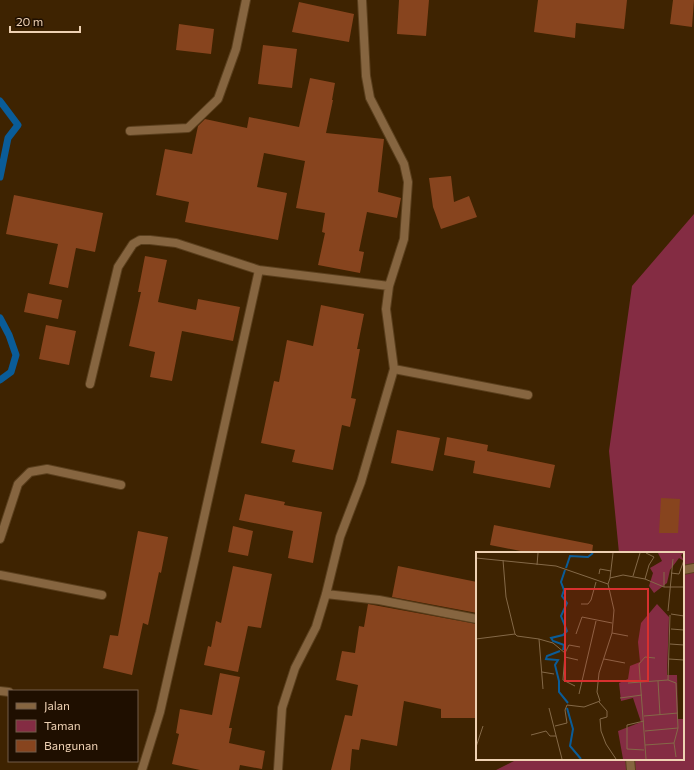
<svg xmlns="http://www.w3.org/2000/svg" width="694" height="770" viewBox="0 0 694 770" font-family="Commissioner,sans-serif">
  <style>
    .green { fill: #842c43 }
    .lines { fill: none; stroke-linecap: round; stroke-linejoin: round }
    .stream { stroke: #0a5c98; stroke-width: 7 }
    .building { fill: #87441e }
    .street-casing { stroke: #5a3f1d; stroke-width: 10 }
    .street { stroke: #866540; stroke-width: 8 }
    .inset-river { fill: none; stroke: #0a5c98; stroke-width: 2 }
    .inset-road { fill: none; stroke: #846948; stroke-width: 1 }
    .view { fill: #d7302f; fill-opacity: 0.15; stroke: #d7302f; stroke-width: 2 }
    .inset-edge { fill: none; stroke: #eed1b3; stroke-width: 2 }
  </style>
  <rect width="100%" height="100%" fill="#3e2301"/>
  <path class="green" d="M694 214V770H496L518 759H683V553H619L609 451 632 286Z"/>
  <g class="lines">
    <path class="stream" d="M0 101 18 125 8 138 0 177
      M0 318 9 335 16 355 11 372 0 380"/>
  </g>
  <path class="building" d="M399 0H429L426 36 397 34Z
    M538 0H627L624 29 576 23 575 38 534 32Z
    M673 0H694L692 27 670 24Z
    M299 2 354 14 349 42 292 32Z
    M179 24 214 29 211 54 176 50Z
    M263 45 297 49 292 88 258 84Z
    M310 78 335 83 332 100H333L326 133 384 139 378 192 401 198 397 218 367 212 359 251 364 252 360 273 318 265 325 233 322 232 325 213 296 208 305 161 264 153 257 187 287 193 278 240 185 222 189 202 156 195 165 149 192 154 198 126 205 119 247 128 249 117 299 127Z
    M451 176 454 202 469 196 477 217 441 229 433 207 429 178Z
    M14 195 103 213 95 252 76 248 68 288 49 284 58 244 6 234Z
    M145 256 167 260 158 302 196 310 198 299 240 307 233 341 182 331 172 381 150 377 155 352 129 346 141 292H138Z
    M28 293 62 300 58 319 24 312Z
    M321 305 364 314 357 349H360L351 398 356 399 350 427 342 425 333 470 292 462 295 450 261 443 274 381 279 382 287 340 313 346Z
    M46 325 76 331 69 365 39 359Z
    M397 430 440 438 433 471 391 463Z
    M447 437 488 445 487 451 555 465 550 488 473 473 475 461 444 455Z
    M245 494 285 502 284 505 322 512 313 563 288 558 293 531 239 520Z
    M661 498 680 499 678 533H659Z
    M494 525 590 544 593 545 592 553H531L490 545Z
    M233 526 253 531 248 556 228 552Z
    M138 531 168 537 161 573 159 572 148 625 143 623 132 675 103 668 110 635 118 636Z
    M233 566 272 574 261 628 248 626 238 672 204 665 208 646 211 647 216 621 221 623Z
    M398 566 477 582V613L392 597Z
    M368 604 477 624V718H441V709L404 701 397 746 361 739 359 750 352 749 350 770H331L345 715 352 716 358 685 336 680 342 651 355 653 359 626 364 627Z
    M220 673 240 677 229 728H232L229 743 265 751 262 769 240 765 239 770H200L172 764 179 734 176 733 180 709 212 715Z"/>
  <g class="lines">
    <defs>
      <path id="street" d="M130 131 188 128 218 99 236 49 246 0
        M394 369 528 395
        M90 384 118 267 133 244 140 240H150L176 243 259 270 389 286
        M0 539 18 484 30 472 47 469 121 485
        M683 570 694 568
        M0 575 102 595
        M326 594 379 600 477 619
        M0 691 9 692
        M630 759 631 770
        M142 770 160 712 195 558 259 270
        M278 770 282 708 295 668 316 627 326 594 340 537 361 482 394 369 386 309 389 286 404 239 408 182 404 164 370 98 366 76 362 0"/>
    </defs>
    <use href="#street" class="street-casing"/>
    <use href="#street" class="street"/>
  </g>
  <g transform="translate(476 552)">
    <rect width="208" height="208" fill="#3e2301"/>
    <path d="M182 1H208L205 3 208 9 203 6 194 18 191 31 178 41 173 34 177 21 174 16 186 9ZM181 52 193 65 191 123H201L202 167H208V207H147L142 179 165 170 157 146 145 149 143 131 152 127 154 114 164 110 162 90 165 71Z" fill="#842c43"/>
    <path class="inset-river" d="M90 16 94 4 112 5 117 1M87 98 88 93 77 89 75 86 87 83 91 79 85 64 91 51 86 44 88 38 85 30 89 18M84 99 71 104 70 107 82 108 79 113 83 129V140L92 151M91 156 97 177 94 194 105 207"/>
    <path class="inset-road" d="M0 6 80 14 132 32 134 26 147 23 169 27 188 35H208M61 13 62 1M188 20V35M195 21 203 22 208 8M123 22 124 17 135 19M157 24 164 1M134 26 137 1M169 27 173 13 178 5 170 1M105 52H112L115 48 120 30M192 59 197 7M195 62 208 64M195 77 208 78M136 81 152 84M39 82 41 84 63 87 67 137M100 82 106 65 136 71M0 87 39 82 30 45 27 8M63 87 77 91 89 101 87 128 99 134M194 92 208 93M89 101 93 93 104 95M89 105 102 108M128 107 149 111M193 107 208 108M66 120 78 122M192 128 200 131 202 176 198 191 200 205M182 129 184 163M152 131 192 128 194 63M103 142 120 69M144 146 166 143M123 150 131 159V165L124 167 125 179 130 192 140 207M73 156 86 207M168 164 202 161M79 174 91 171 89 158 91 153 108 155 124 149 121 140 123 121 136 81 138 58 132 32M169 179 202 176M55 183 70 179 74 184H80M169 193 198 191M0 195 7 174M168 198 151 197V173L168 169M170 207 163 112 169 105 179 106"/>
    <path class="view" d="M89 37H172V129H89Z"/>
    <rect width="208" height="208" class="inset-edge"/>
  </g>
  <rect x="8" y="690" width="130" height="72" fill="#1f0f00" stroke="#725d48"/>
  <rect x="16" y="703" width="20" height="6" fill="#866540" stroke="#725d48"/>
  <text x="44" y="710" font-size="12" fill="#eed1b3">Jalan</text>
  <rect x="16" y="720" width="20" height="12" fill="#842c43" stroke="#725d48"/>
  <text x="44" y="730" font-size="12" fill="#eed1b3">Taman</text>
  <rect x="16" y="740" width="20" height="12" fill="#87441e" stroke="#725d48"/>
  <text x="44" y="750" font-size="12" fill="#eed1b3">Bangunan</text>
  <path d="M10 26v6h70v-6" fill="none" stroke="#eed1b3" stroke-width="2"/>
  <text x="16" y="26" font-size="12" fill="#eed1b3" stroke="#1f0f00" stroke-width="3" paint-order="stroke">20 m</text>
</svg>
